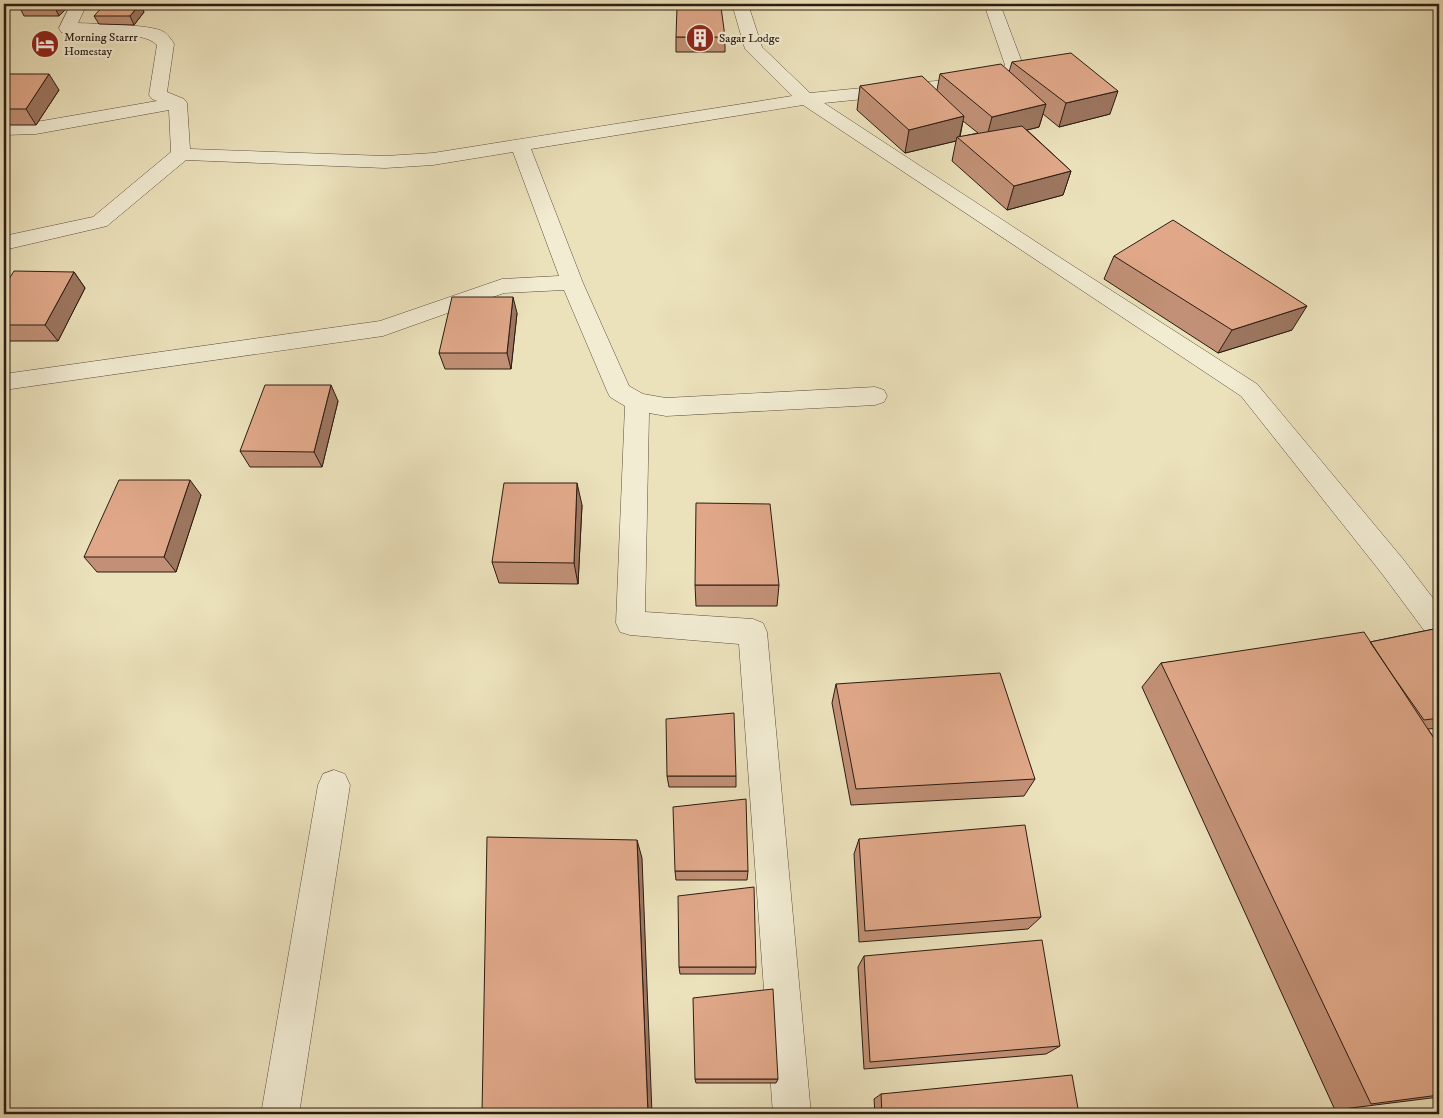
<svg xmlns="http://www.w3.org/2000/svg" width="1443" height="1118" viewBox="0 0 1443 1118" font-family="'IM FELL DW Pica',serif">
  <style>
    .lines { fill: none; stroke-linecap: round; stroke-linejoin: round }
    .minor-casing { stroke: #5c4d3c; stroke-width: 1 }
    .minor { fill: #f2ecd3; fill-rule: evenodd }
    .wall { fill: #c19076; stroke: #2c1c12; fill-rule: evenodd }
    .shaded-wall { fill: #9d7660; stroke: #2c1c12 }
    .building { fill: #e0a889; stroke: #2c1c12 }
    .labels { text-anchor: middle; stroke-width: 4.5; stroke-linejoin: round; paint-order: stroke }
    .far-poi-label { font-size: 12px; fill: #2c1c12; stroke: #f2ecd3; text-anchor: start }
  </style>
  <rect width="100%" height="100%" fill="#ebe1bb"/>
  <filter id="stains"><feTurbulence type="fractalNoise" baseFrequency=".004" numOctaves="4"/><feColorMatrix values="0 0 0 0 .2 0 0 0 0 .09 0 0 0 0 .02 0 0 0 .5 -.17"/></filter>
  <radialGradient id="worn" r=".72"><stop offset=".6" stop-color="#630" stop-opacity="0"/><stop offset="1" stop-color="#630" stop-opacity=".3"/></radialGradient>
  <g class="lines">
    <defs>
      <path id="minor" d="M71 4H87L78 23C94 24 152 24 164 32 168 35 172 40 174 44L167 92 184 99 187 103 190 149 385 156 433 153 792 96 745 49 732 4H748L762 47 810 93 988 76 1001 70 1005 65 984 4H1000L1023 65 1013 78 992 86 824 103 1056 255 1257 384 1403 559 1439 606V640L1429 637 1383 575 1241 396 803 105 531 149 583 283 629 386 643 394 666 398 875 387 884 390 887 396 884 402 875 405 666 416 649 413 645 612 753 619 763 623 767 632 811 1114H773L739 644 630 635 620 632 616 623 625 406 610 397 607 391 564 290 504 293 383 336 4 390V374L380 321 502 279 559 276 513 152 433 165 385 168 186 160 107 226 4 250V236L93 217 171 152 169 110 36 134 4 135V123L36 122 157 101 152 99 149 95 157 45C141 28 85 38 61 32L59 28Z
        M334 770 345 774 350 785 299 1114H261L318 785 323 774Z"/>
    </defs>
    <use href="#minor" class="minor-casing"/>
    <use href="#minor" class="minor"/>
  </g>
  <path class="wall" d="M24 4H71L59 16H24L20 8Z
    M140 4 144 12 134 25 99 24 94 16Z
    M676 37H725V52H676Z
    M1012 62 1110 114 1059 127 1043 114 1039 127 1027 130 1071 171 1063 195 1007 210 952 161 956 141 905 153 857 110 860 86 937 90 940 74 1009 72ZM963 121 978 133 960 137Z
    M4 74 59 90 36 125H4Z
    M1114 256 1292 330 1218 353 1104 279Z
    M74 272 85 288 58 341H4V287Z
    M517 313 511 369H445L439 353Z
    M338 401 322 467H250L240 451Z
    M201 495 176 572H97L84 557Z
    M582 505 578 584 499 583 492 562Z
    M695 585H779L777 606H696Z
    M1439 628V728L1428 729 1435 739 1439 738V1097L1335 1110 1142 687 1161 663 1370 642Z
    M836 684 1035 779 1024 796 851 805 832 703Z
    M667 776H736V787H669Z
    M859 839 1041 917 1028 929 859 942 854 854Z
    M675 871H748L747 880H676Z
    M864 956 1060 1046 1046 1054 864 1069 858 967Z
    M679 967H756L755 974H680Z
    M695 1079H778L776 1083H696Z
    M881 1094 1079 1114H875L874 1099Z"/>
  <path class="shaded-wall" d="M59 4H71L59 16 55 8Z
    M140 4 144 12 134 25 130 16Z
    M49 74 59 90 36 125 26 109Z
    M1118 91 1110 114 1059 127 1066 103Z
    M1046 104 1039 127 986 140 992 117Z
    M964 116 959 139 957 137 956 141 905 153 909 130Z
    M1071 171 1063 195 1007 210 1014 186Z
    M74 272 85 288 58 341 45 325Z
    M513 297 517 313 511 369 507 353Z
    M1307 306 1292 330 1218 353 1232 330Z
    M331 385 338 401 322 467 314 452Z
    M190 480 201 495 176 572 164 557Z
    M577 483 582 505 578 584 574 563Z
    M637 840 642 858 652 1114H648Z"/>
  <path class="building" d="M24 4H59L55 8H20Z
    M105 4H140L130 16H94Z
    M677 7H721L725 37H676Z
    M1071 53 1118 91 1066 103 1012 62Z
    M1001 64 1046 104 992 117 940 74Z
    M4 74H49L26 109H4Z
    M922 76 964 116 909 130 860 86Z
    M1022 126 1071 171 1014 186 957 137Z
    M1173 220 1307 306 1232 330 1114 256Z
    M14 271 74 272 45 325H4V287Z
    M452 297H513L507 353H439Z
    M265 385H331L314 452 240 451Z
    M119 480H190L164 557H84Z
    M504 483H577L574 563 492 562Z
    M696 503 770 504 779 585H695Z
    M1439 628V718L1424 720 1391 673 1370 642Z
    M1364 632 1439 746V1095L1371 1104 1161 663Z
    M1000 673 1035 779 856 789 836 684Z
    M734 713 736 776H667L666 719Z
    M1439 738V746L1435 739Z
    M746 799 748 871H675L673 807Z
    M1025 825 1041 917 865 931 859 839Z
    M487 837 637 840 648 1114H482Z
    M754 887 756 967H679L678 896Z
    M1042 940 1060 1046 870 1062 864 956Z
    M773 989 778 1079H695L693 998Z
    M1072 1075 1079 1114H882L881 1094Z"/>
  <defs>
    <symbol id="building-disc" viewBox="-11 -11 22 22"><circle r="9.5" fill="#8f2418" stroke="#f2ecd3"/><path d="M-4-6H4V6H1V3H-1V6H-4ZM-2.5-4.3h1.7v1.8h-1.7ZM.8-4.3h1.7v1.8H.8ZM-2.5-1h1.7V.8h-1.7ZM.8-1h1.7V.8H.8Z" fill="#fff"/></symbol>
    <symbol id="hotel-disc" viewBox="-11 -11 22 22"><circle r="9.5" fill="#8f2418" stroke="#f2ecd3"/><path d="M-6-4.5h1.5V1H6V5H4.5V3h-9V5H-6ZM-4 0a1.8 1.8 0 1 1 3.6 0ZM.5 0V-2.5h3Q6-2.5 6 0Z" fill="#fff"/></symbol>
  </defs>
  <g fill-rule="evenodd">
    <use href="#building-disc" x="684" y="22" width="32" height="32"/>
    <use href="#hotel-disc" x="29" y="28" width="32" height="32"/>
  </g>
  <g class="labels">
    <g class="far-poi-label">
      <text x="64" y="41">Morning Starrr<tspan x="64" dy="14">Homestay</tspan></text>
      <text x="719" y="42">Sagar Lodge</text>
    </g>
  </g>
  <rect width="1443" height="1118" fill="none" stroke="#ebe1bb" stroke-width="20"/>
  <rect x="5" y="5" width="1433" height="1108" fill="none" stroke="#2c1c12" stroke-width="2.5"/>
  <rect x="10" y="10" width="1423" height="1098" fill="none" stroke="#2c1c12"/>
  <rect width="100%" height="100%" filter="url(#stains)"/>
  <rect width="100%" height="100%" fill="url(#worn)"/>
</svg>
